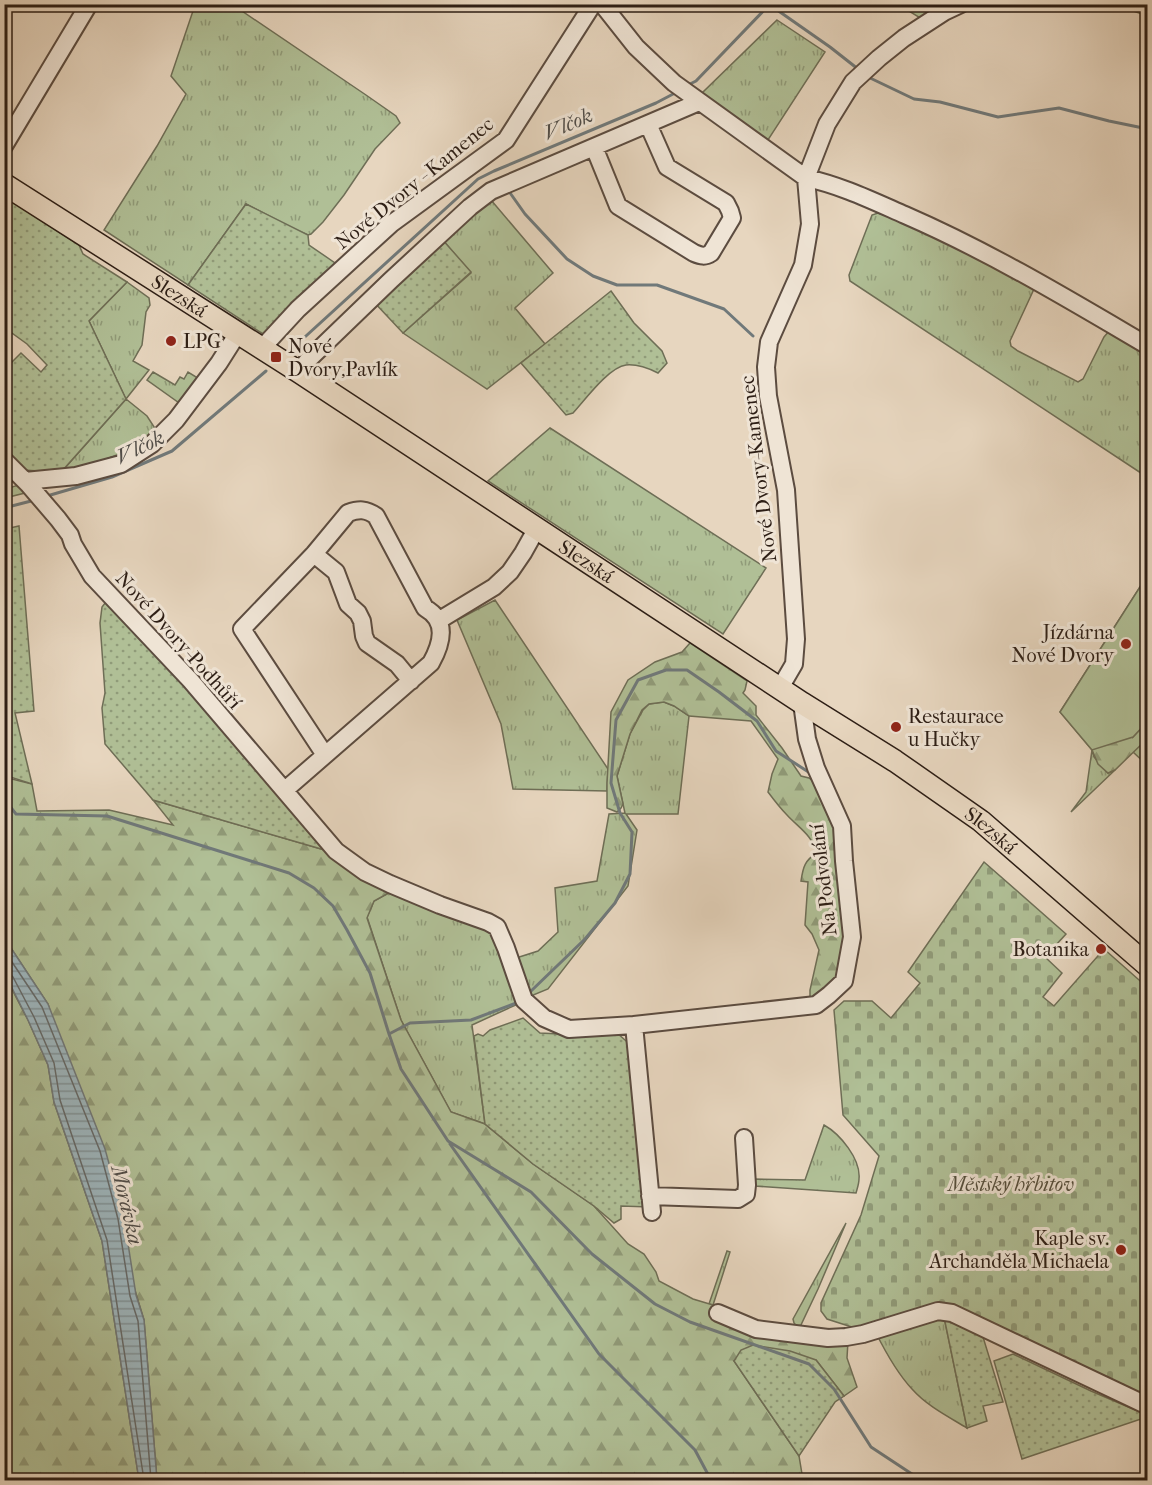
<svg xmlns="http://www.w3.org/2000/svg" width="1152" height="1485" viewBox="0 0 1152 1485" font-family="'IM FELL French Canon',serif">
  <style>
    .grass { fill: url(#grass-tufts); stroke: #6e6e56; stroke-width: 1.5 }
    .forest { fill: url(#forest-firs); stroke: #6e6e56; stroke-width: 1.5 }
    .cemetery { fill: url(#cemetery-stones); stroke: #6e6e56; stroke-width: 1.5 }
    .garden { fill: url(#garden-dots); stroke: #6e6e56; stroke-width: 1.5 }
    .pitch { fill: #b0bf96; stroke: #6e6e56; stroke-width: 1.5 }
    .water { fill: url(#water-rules); stroke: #70797a; stroke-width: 1.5 }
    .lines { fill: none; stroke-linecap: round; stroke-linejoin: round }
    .shore { stroke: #656a6a; stroke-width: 1.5 }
    .stream { stroke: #70797a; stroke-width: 3 }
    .minor-casing { stroke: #5c4c40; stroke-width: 20 }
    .major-casing { stroke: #2d1e15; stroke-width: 24 }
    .minor { stroke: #efe4d5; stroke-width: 16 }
    .major { stroke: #e7d6bf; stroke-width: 21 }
    .poi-dot { fill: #8f2418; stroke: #efe4d5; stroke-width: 2 }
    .labels { text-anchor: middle; stroke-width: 6; stroke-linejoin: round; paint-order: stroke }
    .street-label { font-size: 20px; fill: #2d1e15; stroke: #efe4d5 }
    .poi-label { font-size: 20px; fill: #2d1e15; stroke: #efe4d5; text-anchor: start }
    .park-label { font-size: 20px; font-style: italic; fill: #544e3c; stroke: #efe4d5 }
    .water-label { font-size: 21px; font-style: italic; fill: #4f4c48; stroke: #efe4d5 }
  </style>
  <defs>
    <pattern id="grass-tufts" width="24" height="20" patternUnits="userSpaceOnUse" patternTransform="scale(1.5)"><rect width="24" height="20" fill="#b0bf96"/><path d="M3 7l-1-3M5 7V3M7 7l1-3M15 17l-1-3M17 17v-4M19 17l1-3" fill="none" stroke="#909b79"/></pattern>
    <pattern id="forest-firs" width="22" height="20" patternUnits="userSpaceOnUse" patternTransform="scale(1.5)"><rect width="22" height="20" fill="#b0bf96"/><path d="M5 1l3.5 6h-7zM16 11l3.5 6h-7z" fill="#909b79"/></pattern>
    <pattern id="cemetery-stones" width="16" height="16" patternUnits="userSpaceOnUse" patternTransform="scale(1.5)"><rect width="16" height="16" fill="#b0bf96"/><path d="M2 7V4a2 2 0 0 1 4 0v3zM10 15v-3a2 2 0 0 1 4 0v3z" fill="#909b79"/></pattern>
    <pattern id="garden-dots" width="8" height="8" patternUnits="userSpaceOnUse" patternTransform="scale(1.5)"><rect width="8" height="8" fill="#b0bf96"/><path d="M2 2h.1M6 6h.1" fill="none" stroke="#909b79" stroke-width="1.8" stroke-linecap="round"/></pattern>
    <pattern id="water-rules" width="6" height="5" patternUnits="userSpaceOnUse" patternTransform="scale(1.5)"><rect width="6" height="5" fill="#9db6be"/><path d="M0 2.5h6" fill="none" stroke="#809399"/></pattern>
  </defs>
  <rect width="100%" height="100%" fill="#e7d6bf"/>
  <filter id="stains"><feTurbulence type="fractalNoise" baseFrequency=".00333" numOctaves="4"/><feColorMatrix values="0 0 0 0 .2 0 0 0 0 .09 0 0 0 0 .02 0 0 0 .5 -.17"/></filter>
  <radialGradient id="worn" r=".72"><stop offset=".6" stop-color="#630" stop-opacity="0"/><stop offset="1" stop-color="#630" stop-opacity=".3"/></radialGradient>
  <path class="grass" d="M195 5H233L366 95 396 116 400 123 375 149 344 195 323 222 311 234 308 235 294 229 246 204 188 285 104 230 157 146 186 94 171 76Z
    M899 5H954L925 21Z
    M1117 5H1147V16Z
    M777 20 825 52 766 143 700 95Z
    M491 200 553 273 515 308 545 344 487 389 403 333 471 273 441 238Z
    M878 213 895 218 1010 274 1034 289 1010 341 1011 346 1018 351 1078 382 1083 379 1104 337 1110 330 1147 353V477L850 281 849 275 872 215Z
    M127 282 149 298 150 305 146 312 142 345 133 361 149 370 126 399 147 416 158 433 123 453 84 467 64 469 126 399 89 321Z
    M153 372 175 385 180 377 184 379 188 372 201 380 182 405 147 380Z
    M550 428 766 568 723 634 488 481Z
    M22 484 29 492 5 498V489Z
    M495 600 608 769 607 791 513 789 501 724 457 620Z
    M664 702 674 706 689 716 678 814H626L637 830 628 886 548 989 526 998 513 959 538 951 558 932 555 888 597 881 609 814 625 813 617 776 630 734 643 710 649 704Z
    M1147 739V765L1133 752Z
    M1092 750 1094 757 1108 773 1115 770 1071 812 1086 792Z
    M394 890 481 923 496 938 520 1003 472 1025 485 1124 451 1112 401 1020 367 917 374 901Z
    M824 1125C840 1134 861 1159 859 1179 859 1184 857 1189 856 1193L755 1186 754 1179 805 1180Z
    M846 1223 818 1289 799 1329 794 1323 793 1319Z
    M727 1251 730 1252 713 1305 709 1304Z
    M944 1317 967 1428C949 1417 927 1406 912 1389 897 1373 886 1353 876 1333Z"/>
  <path class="forest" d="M1147 576 1133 737 1147 722V739L1115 770 1108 773 1098 764 1092 750 1060 712Z
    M690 643 747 681 745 690 743 693 756 706V715L782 748 801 776 809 778 818 785 839 829 849 930 843 976 812 999 810 996V990L819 950 812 934 805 925 808 882 801 881C803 867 805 860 817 853 812 835 799 828 787 815 780 808 774 800 768 792L772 774 778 759 751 721 689 716 674 706 664 702 649 704 642 710 630 734 617 776 623 804 621 808 617 812 607 808V783L611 712 628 680 655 662 682 652Z
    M4 777 32 784 37 811 109 810 173 825 153 800 335 853 394 890 374 901 367 918 401 1020 451 1112 485 1124 533 1164 594 1206 628 1244 644 1254 656 1272 659 1281 693 1299 713 1305 711 1314 848 1341 847 1358 857 1387 844 1396 816 1360 734 1361 799 1456 803 1480H157L144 1320 48 1004 5 939Z
    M4 974 28 1020 48 1065 54 1102 102 1241 139 1480H5Z"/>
  <path class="cemetery" d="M984 862 1066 934 1045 957 1062 973 1043 997 1054 1006 1104 949 1147 987V1400L954 1308 861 1330 827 1319 821 1311V1303L861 1215 879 1156 843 1115 834 1010 844 1001H872L891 1018 920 983 908 972Z"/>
  <path class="garden" d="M5 197 79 245 83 254 127 282 89 321 126 399 62 471 55 472 23 470 4 453 5 365 7 367 21 353 41 372 47 365 27 344 9 331 5 335Z
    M246 204 308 235 309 245 338 265 263 334 188 285Z
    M441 238 471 272 403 333 373 301Z
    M611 291 634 323 662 351 667 363 658 373C648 368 637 364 626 365 609 367 585 400 573 413L566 415 521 363Z
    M19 526 34 711 15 713 32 784 4 775 5 529Z
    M109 598 335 853 153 800 105 744 102 708 105 693 100 623 102 607Z
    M523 1018 540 1033 560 1034 617 1033 633 1047 650 1207 621 1206V1219L614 1223 594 1206 533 1164 485 1124 474 1036 478 1034 483 1036 490 1030Z
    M944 1317 983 1337 1003 1402 983 1406 987 1421 967 1428Z
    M753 1345 790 1351 816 1360 844 1396 835 1402 799 1456 734 1361 741 1350Z
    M1013 1354 1091 1391 1147 1415V1417L1022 1459 994 1361Z"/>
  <path class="pitch" d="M1147 576V722L1133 737 1092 750 1060 712Z"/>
  <path class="water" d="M5 939 48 1004 105 1149 124 1218 136 1295 144 1320 157 1480H139L102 1241 54 1102 48 1065 28 1020 5 974Z"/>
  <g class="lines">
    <path class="shore" d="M4 950 42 1007 100 1151 118 1219 130 1296 138 1321 151 1480
      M4 973H9L13 977 34 1017 54 1063 60 1100 107 1240 144 1480"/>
    <path class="stream" d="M770 5 830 47 858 69
      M868 77 914 99 940 102 998 117 1059 108 1109 121 1148 129
      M686 86 696 81 770 4
      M508 190 525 214 567 259 593 276 617 285H657L724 309 753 336
      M295 346 478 179 494 171 656 103 675 93
      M47 496 112 477 172 451 266 371
      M4 508 35 500
      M4 799 16 814 107 816 289 873 314 888 333 906 347 930 370 973 389 1034 401 1069 448 1141 531 1192 592 1254 655 1304 690 1322 809 1364 834 1389 871 1447 921 1480
      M530 992 585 939 615 903 630 874 632 832 620 813 611 783 616 720 638 680 666 670H687L719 692 757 721 776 751 810 773
      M389 1034 410 1023 471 1020 519 1002
      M450 1144 599 1354 695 1450 711 1480"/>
    <defs>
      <path id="minor" d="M602 4 636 47 674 83 806 178C840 185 873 201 905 215 990 252 1068 299 1148 346
        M4 146 89 4
        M594 147 618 206 694 253C701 256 705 257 711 253L732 218 730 211 726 203 667 167 648 124
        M262 348 298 309 391 224 506 140 593 4
        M299 372 308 360 391 280 470 207 491 191 699 102
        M4 460 28 484 58 519 70 535 73 544 92 576 191 681 336 851 365 872 390 884 440 905 488 922 497 927 506 948 524 1000 544 1018 569 1029 634 1025 652 1212
        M25 481 76 476 121 464 152 444 176 420 219 363 238 333
        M314 554 336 572 348 604 358 613 362 621 364 636 367 643 397 664 411 681
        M438 621 494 587 510 572 523 553 537 528
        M780 688 794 664 796 639 786 490 768 396 766 367 769 342 803 265 810 224 806 178 827 124 853 82 879 58 904 38 944 12 961 4
        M285 790 431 663C442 643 448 621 425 608L376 516C366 509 359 509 348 513L314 554 242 629 325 755
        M634 1025 816 1005 829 995 844 981 852 937 844 861 842 826 816 768 807 739 802 703
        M650 1196 738 1199 746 1194 747 1185 744 1138
        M718 1313 756 1329 828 1338 846 1337 863 1334 938 1311 952 1313 1148 1406"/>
      <g id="major">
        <path id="s1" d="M4 184 299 372 802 703 895 761 981 821 1148 966"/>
      </g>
    </defs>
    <use href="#minor" class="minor-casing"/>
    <use href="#major" class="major-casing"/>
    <use href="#minor" class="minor"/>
    <use href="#major" class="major"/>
  </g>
  <g class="poi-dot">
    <circle cx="171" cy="341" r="6"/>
    <rect x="270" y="351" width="12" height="12" rx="3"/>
    <circle cx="1126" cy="644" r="6"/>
    <circle cx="896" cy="727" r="6"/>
    <circle cx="1101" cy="949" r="6"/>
    <circle cx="1121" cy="1250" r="6"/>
  </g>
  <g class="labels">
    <g class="street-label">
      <text transform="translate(414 183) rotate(-39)" y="7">Nové Dvory - Kamenec</text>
      <text dy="7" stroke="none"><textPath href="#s1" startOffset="208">Slezská</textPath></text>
      <text transform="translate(758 469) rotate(-97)" y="7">Nové Dvory-Kamenec</text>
      <text dy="7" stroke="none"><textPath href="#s1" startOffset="694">Slezská</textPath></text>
      <text transform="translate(179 640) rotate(48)" y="7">Nové Dvory-Podhůří</text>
      <text dy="7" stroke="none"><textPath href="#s1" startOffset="1180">Slezská</textPath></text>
      <text transform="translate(823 880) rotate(-97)" y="7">Na Podvolání</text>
    </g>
    <g class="poi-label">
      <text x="183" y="348">LPG</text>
      <text x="288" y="353">Nové<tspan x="288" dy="23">Dvory,Pavlík</tspan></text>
      <text x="1114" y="639" text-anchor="end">Jízdárna<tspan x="1114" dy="23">Nové Dvory</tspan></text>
      <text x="908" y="723">Restaurace<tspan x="908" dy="23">u Hučky</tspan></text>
      <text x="1089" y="956" text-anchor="end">Botanika</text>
      <text x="1109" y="1245" text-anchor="end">Kaple sv.<tspan x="1109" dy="23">Archanděla Michaela</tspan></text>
    </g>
    <g class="park-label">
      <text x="1011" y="1191">Městský hřbitov</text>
    </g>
    <g class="water-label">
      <text transform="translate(568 124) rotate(-23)" y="7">Vlčok</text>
      <text transform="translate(140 447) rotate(-26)" y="7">Vlčok</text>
      <text transform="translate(127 1205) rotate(77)" y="7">Morávka</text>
    </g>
  </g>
  <rect width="1152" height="1485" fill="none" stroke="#e7d6bf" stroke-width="24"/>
  <rect x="6" y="6" width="1140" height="1473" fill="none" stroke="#2d1e15" stroke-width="3"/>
  <rect x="12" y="12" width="1128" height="1461" fill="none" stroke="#2d1e15" stroke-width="1.5"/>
  <rect width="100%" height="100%" filter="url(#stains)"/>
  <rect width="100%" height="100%" fill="url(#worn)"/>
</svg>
